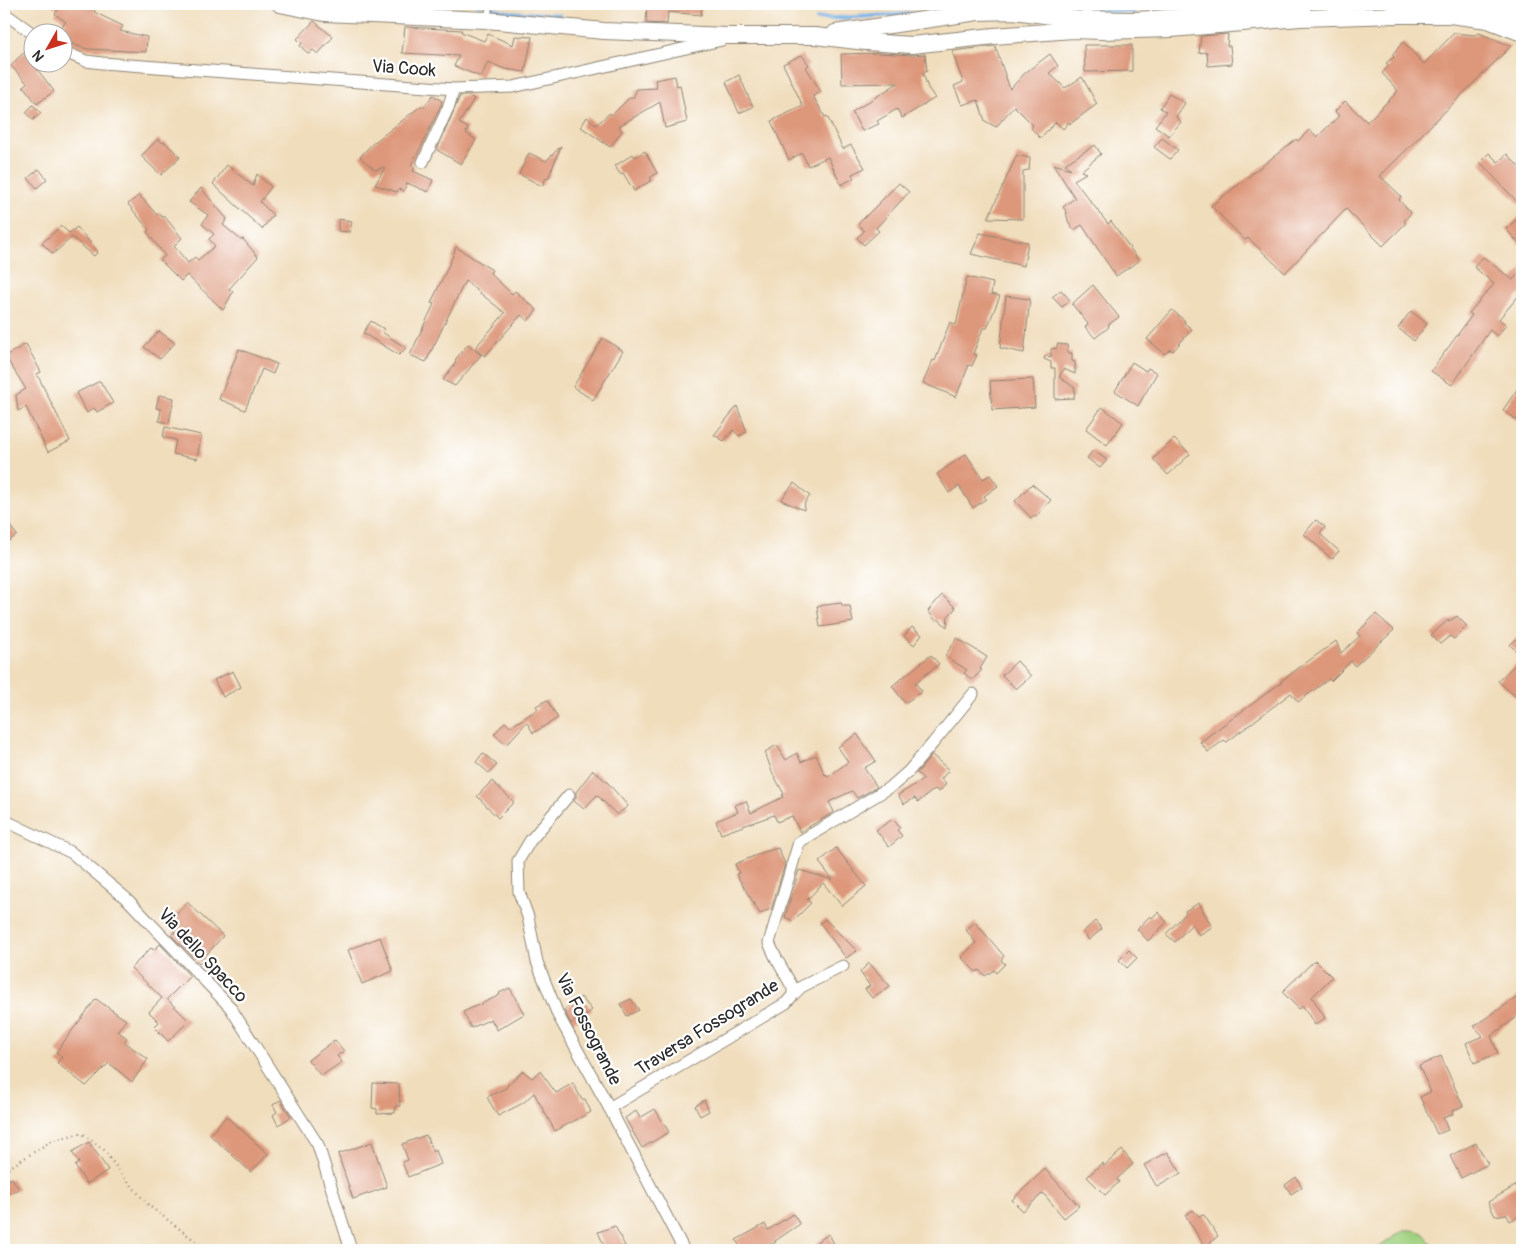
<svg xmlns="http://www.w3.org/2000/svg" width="1526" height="1254" viewBox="0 0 1526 1254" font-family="Pangolin,sans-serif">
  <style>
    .green { fill: #a0d180; stroke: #667e56 }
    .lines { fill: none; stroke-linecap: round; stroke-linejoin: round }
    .stream { stroke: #76b1e7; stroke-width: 4 }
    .building { fill: #dd977a }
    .lane-casing { stroke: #8e8474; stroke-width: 8 }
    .street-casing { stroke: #8e8474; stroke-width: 13 }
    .secondary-casing { stroke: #8e8474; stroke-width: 18 }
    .path { stroke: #8e8474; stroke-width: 2.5; stroke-dasharray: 1 4; stroke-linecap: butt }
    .lane { stroke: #fff; stroke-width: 5.5 }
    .street { stroke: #fff; stroke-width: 11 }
    .secondary { stroke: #fff; stroke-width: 16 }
    .labels { text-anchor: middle; stroke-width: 4.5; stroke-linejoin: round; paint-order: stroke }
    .street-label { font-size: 18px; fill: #2b2b2b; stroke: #fff }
  </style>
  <rect width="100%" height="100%" fill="#fff"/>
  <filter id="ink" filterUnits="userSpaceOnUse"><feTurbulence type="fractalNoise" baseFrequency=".02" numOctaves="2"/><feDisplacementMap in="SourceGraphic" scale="10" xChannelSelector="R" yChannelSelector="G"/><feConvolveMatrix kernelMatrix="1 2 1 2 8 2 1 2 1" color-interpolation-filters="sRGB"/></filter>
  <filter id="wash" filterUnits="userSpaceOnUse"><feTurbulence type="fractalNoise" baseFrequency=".0096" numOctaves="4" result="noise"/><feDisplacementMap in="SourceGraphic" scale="20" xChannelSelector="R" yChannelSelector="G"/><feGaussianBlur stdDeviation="1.12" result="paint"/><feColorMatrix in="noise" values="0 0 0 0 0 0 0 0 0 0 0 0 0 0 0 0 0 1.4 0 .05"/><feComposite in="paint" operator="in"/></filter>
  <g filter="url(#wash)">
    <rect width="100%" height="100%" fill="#f0ddbc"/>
    <path class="green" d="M1404 1230C1424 1230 1425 1232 1433 1250H1375Z"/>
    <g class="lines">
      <path class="stream" d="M478 4 480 5
        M1030 4 1093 10 1134 12
        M492 8 507 12 559 15
        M936 10 963 4
        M817 19 914 14"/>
    </g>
    <g id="blocks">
      <path class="building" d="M50 4H98L94 12 123 26 120 31 147 37 146 52 88 49 77 46 62 39V26L66 22 55 14 58 10Z
        M647 4H702L701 15 668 12 667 24 646 23Z
        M314 21 333 37 318 54 313 50 309 54 300 46 302 43 297 39Z
        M405 27 462 30 461 32 484 41 488 34 513 45 515 36 532 37 525 72 505 69 488 62 481 77 454 66 459 56 402 53Z
        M1454 33 1475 35 1479 33 1511 46 1380 176 1401 196 1399 200 1411 213 1404 221 1406 223 1383 246 1346 209 1285 273 1248 238 1245 240 1211 206 1296 139 1298 141 1309 130 1317 137 1339 116 1335 111 1345 101 1367 122 1398 91 1382 73 1389 66 1386 63 1394 57 1392 55 1403 42 1424 64Z
        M1228 34 1227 46H1230L1232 64 1208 66 1207 52 1199 53 1201 36Z
        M1084 45H1132V71L1085 72Z
        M32 46V62H44L37 69 54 91 37 104 23 86 27 83 11 66 18 58Z
        M995 46 1010 89 1025 73 1050 54 1058 66 1049 73 1065 88 1082 77 1097 104 1070 124 1069 122 1063 129 1056 122 1040 138 1031 128 1033 125 1014 106 996 127 985 121 978 100 962 105 954 86 963 82 952 51Z
        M879 53 912 55 925 54 927 71 923 73 928 88 935 98 902 118 897 109 877 121 879 124 862 131 852 112 898 83 842 84 841 54Z
        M802 55 809 65 806 67 821 92 813 96 825 117 827 116 843 149 851 145 865 168 852 174 854 178 841 185 828 157 808 166 802 153 789 160 771 121 803 106 783 64Z
        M739 75 753 107 739 113 726 82Z
        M675 76 677 86 680 85 687 122 665 128 660 102 619 126 622 131 610 147 581 127 587 117 596 125 610 113 612 115 629 98H633L637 89 657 88 655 80Z
        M1169 94 1185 103 1176 117 1181 122 1169 136 1155 126 1166 112 1160 108Z
        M433 95 442 101 441 105 423 143 411 165 415 167 413 171 433 180 428 192 407 183 404 191 399 189 397 192 375 185 385 167 375 170 360 157 371 145 421 106 424 107Z
        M460 96H469L474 99 459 123 468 128 466 133 476 140 461 164 437 150Z
        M33 105 41 113 33 120 26 112Z
        M1162 138 1178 150 1170 159 1154 147Z
        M158 139 163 143 165 142 180 157 161 175 141 156Z
        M1095 145 1101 154 1081 171 1086 173 1074 180 1108 224 1111 221 1139 261 1116 276 1082 225 1074 230 1068 221 1066 211 1063 207 1075 198 1053 164 1071 169 1065 164Z
        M561 146 548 179 546 178 542 186 519 174 529 153 546 161Z
        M645 151 657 173 650 178 652 180 634 191 623 173 620 174 615 166 633 154 635 157Z
        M1489 153 1498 162 1507 154 1522 170V207L1480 162Z
        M1017 155 1030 158 1029 170 1023 171V219L988 218Z
        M227 165 253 186 257 174 271 187 260 202 273 215 262 229 213 184Z
        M39 169 47 179 37 188 28 178Z
        M899 183 909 192 876 228 879 231 864 245 857 238 864 231 858 224Z
        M201 188 227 219 223 225 241 240 243 239 258 257 229 289 233 292 223 310 187 275 181 281 160 260 165 256 147 232 149 230 128 204 139 195 157 215 159 213 162 217H165L182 238 174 246 188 263 195 257 198 260 215 246 209 239 214 234 202 224 208 215 189 202Z
        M1522 214V247L1506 229Z
        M338 219 352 221 350 232 338 231Z
        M61 226 69 233 77 227 98 252 94 256 72 237 53 254 42 243Z
        M980 233 1028 242 1024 266 971 254Z
        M456 247 492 270 490 273 512 294 515 291 537 310 528 321 521 315 485 356 474 349 505 313 465 281 426 362 410 355 434 304 431 303 452 258Z
        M1483 257 1513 280 1522 269V292L1499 319 1506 325 1497 336 1490 330 1452 385 1431 371 1472 315 1469 313 1494 284 1474 267Z
        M967 277 993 283 991 294 1000 296 987 328H983L973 354 977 355 972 366 969 365 956 397 923 383 933 360 935 361 950 322 956 325Z
        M1093 285 1119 317 1108 325 1109 327 1095 338 1085 327 1088 324 1072 304Z
        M1061 290 1070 300 1062 307 1052 297Z
        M1006 296 1030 299 1024 353 1000 348Z
        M1172 310 1185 321 1184 323 1192 329 1173 351 1170 349 1165 354 1147 339Z
        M1411 311 1427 324 1414 341 1398 328Z
        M371 321 384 329 382 332 406 348 399 355 363 333Z
        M159 331 175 343 160 359 144 347Z
        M603 338 623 351 593 400 573 387Z
        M26 344 41 372 37 374 70 441 48 452 26 407 18 411 16 395 26 389 5 356Z
        M468 344 481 355 455 386 443 380 456 362 455 360Z
        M1057 344 1067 345 1068 353H1072V361L1075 362V374L1064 369 1059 377 1075 388 1074 398 1055 399V368H1051V362L1044 359 1045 356 1051 357V349L1057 348Z
        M239 349 277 364 273 374 262 369 245 410 219 399Z
        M1132 362 1146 371 1148 368 1157 373 1138 406 1115 391Z
        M1033 379 1035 407 992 410 990 381Z
        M100 381 113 403 97 412 94 408 87 413 76 393Z
        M1522 382V424L1503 410Z
        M159 395 174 398 169 423 159 421 161 409 156 408Z
        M737 406 747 432 739 436 733 430 724 441 714 435Z
        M1102 407 1123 423 1107 445 1086 429Z
        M165 427 201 435 197 459 173 454 176 440 163 437Z
        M1174 439 1190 454 1168 475 1153 459Z
        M1093 450 1107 460 1100 468 1087 458Z
        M966 454 983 479 990 475 998 486 984 496 986 499 973 508 959 486 949 493 937 474Z
        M794 483 810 496 805 502 804 510 781 500Z
        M1032 484 1051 500 1036 517 1034 515 1031 518 1015 501Z
        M4 519 17 535 9 541 4 536Z
        M1316 520 1325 527 1320 534 1339 551 1332 559 1304 534Z
        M942 595 956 608 948 616 947 627 938 619 936 621 928 611Z
        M841 603 843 606H850L853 622 820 627 817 606Z
        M1376 614 1394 630 1355 666 1351 661 1331 681 1329 679 1298 702 1291 693 1227 742 1224 740 1208 752 1200 742 1282 682 1281 681 1336 641 1341 653 1360 636 1357 633Z
        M1457 616 1467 626 1454 639 1450 636 1440 644 1431 635 1448 620 1449 621Z
        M912 627 922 635 914 645 904 636Z
        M1522 633V657L1510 645Z
        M957 638 987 657 980 669 982 670 972 680 964 673 967 670 945 656Z
        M931 655 939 664 915 683 922 691 905 703 892 686Z
        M1522 658V693L1517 698 1498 681Z
        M1017 661 1031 676 1016 689 1002 675Z
        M233 671 241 687 223 697 214 680Z
        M547 700 558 718 533 733 527 722 506 745 494 734 505 722 510 727 538 709 536 706Z
        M857 734 876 761 864 768 877 787 857 798 852 791 829 802 834 812 800 832 792 816 777 822 774 815 721 834 716 821 738 812 735 805 746 801 751 813 783 797 782 795 784 794 772 772 765 752 777 745 786 760 797 753 801 762 816 755 825 775 826 774 828 777 848 762 838 747Z
        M483 753 497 765 489 773 476 762Z
        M932 755 949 770 941 779 946 784 939 792 935 789 918 802 915 798 904 804 898 795 924 779 917 773Z
        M593 770 607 782 628 806 617 815 597 795 584 809 574 801 576 797V792Z
        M492 781 514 802 498 818 477 796Z
        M893 819 900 828 897 830 902 836 889 847 876 830Z
        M778 848 785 864 771 910 770 909 760 914 736 874 739 873 735 864 764 852Z
        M836 848 866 886 842 906 823 883 807 900 811 903 793 921 785 917 799 870 833 880 819 862Z
        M187 902 223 936 199 963 171 935 175 932 167 924Z
        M1199 903 1212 927 1199 935 1192 924 1175 942 1166 934 1186 913 1185 911Z
        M1158 912 1167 922 1148 941 1137 929 1150 916 1152 918Z
        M825 919 857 951 846 958 820 923Z
        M1095 921 1102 929 1089 940 1083 932Z
        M975 922 1004 956 1001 960 1005 964 996 973 994 970 985 976 979 970 976 972 961 957 976 943 966 930Z
        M380 937 393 971 362 984 348 950Z
        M160 944 190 976 167 999 189 1021 168 1041 154 1027 159 1022 149 1012 162 998 131 968 151 948 154 950Z
        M1129 950 1137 958 1127 968 1119 960Z
        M1315 960 1332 977 1312 997 1325 1018 1315 1025 1303 1006 1299 1009 1282 992Z
        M869 963 890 986 872 998 865 989 870 986 860 972Z
        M510 988 524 1014 497 1030 491 1019 471 1028 463 1012 500 995 499 993Z
        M1522 994V1013L1491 1036 1498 1053 1474 1063 1466 1043 1483 1036 1474 1026Z
        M581 997 592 1010 579 1021 577 1019 571 1024 564 1010Z
        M96 999 126 1020 117 1031 127 1038 124 1042 148 1059 132 1082 109 1063 86 1086 57 1063 62 1057 56 1052Z
        M631 999 639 1010 627 1016 620 1004Z
        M335 1040 344 1051 337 1056 342 1062 321 1076 308 1060Z
        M1441 1056 1463 1106 1452 1111 1453 1114 1443 1118 1448 1130 1437 1134 1420 1097 1431 1092 1419 1066Z
        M523 1071 532 1078 540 1071 556 1093 573 1083 582 1100 585 1099 591 1112 555 1131 534 1093 523 1103 498 1116 487 1097 506 1088 509 1083Z
        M373 1083 399 1084 400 1106H396L395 1113 377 1114V1109L372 1108Z
        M280 1100 291 1117 278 1125 273 1115 277 1112 273 1105Z
        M704 1100 709 1111 700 1116 695 1106Z
        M655 1109 669 1132 642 1148 625 1118 636 1111 640 1118Z
        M226 1116 268 1154 251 1172 210 1135Z
        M426 1135 433 1152 436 1150 441 1164 408 1177 402 1162 408 1160 402 1144Z
        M89 1142 108 1170 87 1184 75 1166 79 1163 72 1152Z
        M372 1142 387 1187 353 1199 338 1154Z
        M1476 1143 1488 1164 1461 1178 1450 1156Z
        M1122 1150 1133 1164 1117 1179 1119 1182 1105 1195 1087 1177 1102 1163 1104 1166Z
        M1168 1152 1181 1173 1157 1187 1144 1165Z
        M1045 1169 1079 1206 1064 1218 1043 1193 1023 1211 1012 1200Z
        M1296 1177 1302 1187 1291 1194 1285 1185Z
        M12 1178 19 1189 4 1196V1181Z
        M1522 1182V1215L1510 1221 1506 1214 1495 1216 1488 1202Z
        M1193 1210 1199 1216 1204 1215 1218 1236 1205 1247 1185 1215Z
        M793 1214 800 1224 775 1241 776 1242 760 1250H742L736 1240 765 1224 768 1230Z
        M615 1226 625 1246 615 1250H606L598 1232Z
        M829 1234 837 1250H820L815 1243Z"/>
    </g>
  </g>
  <g filter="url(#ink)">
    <use href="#blocks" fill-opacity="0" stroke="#8e8474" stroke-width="1"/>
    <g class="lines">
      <defs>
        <path id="lane" d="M487 19 490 4"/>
        <path id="street" d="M4 13 32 33
          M62 51 86 61 102 63 454 89 513 87 722 40
          M423 162 448 108 454 89
          M569 795 530 841 518 861 519 892 528 917 537 962 558 1015 611 1111 684 1250
          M4 820 72 853 128 900 230 1007 318 1145 351 1250
          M793 995 801 987 843 966
          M609 1108 786 1003 793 995V988L776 958 769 943 799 842 892 786 908 772 933 743 973 694"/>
        <path id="secondary" d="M280 4 324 13 486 20 604 31 727 36H815L866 42 912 45 994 36 1073 30 1102 31 1171 29 1300 18 1397 15H1450L1488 20 1522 33
          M1467 4 1522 15
          M835 33 978 12 1014 11 1075 19 1136 20 1211 15 1304 4"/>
      </defs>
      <use href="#lane" class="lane-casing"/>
      <use href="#street" class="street-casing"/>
      <use href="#secondary" class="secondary-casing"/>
      <path class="path" d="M4 1171 53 1140 82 1133 104 1150 120 1172 148 1205 202 1246 205 1250"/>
      <use href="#lane" class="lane"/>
      <use href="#street" class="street"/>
      <use href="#secondary" class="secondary"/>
    </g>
  </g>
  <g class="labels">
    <g class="street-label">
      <text transform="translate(404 68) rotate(4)" y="6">Via Cook</text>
      <text transform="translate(203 955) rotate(47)" y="6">Via dello Spacco</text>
      <text transform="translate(707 1027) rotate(-32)" y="6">Traversa Fossogrande</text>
      <text transform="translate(589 1029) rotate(63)" y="6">Via Fossogrande</text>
    </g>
  </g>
  <rect width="1526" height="1254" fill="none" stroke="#fff" stroke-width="20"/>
  <g transform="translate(48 48) rotate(231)"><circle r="24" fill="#ffffff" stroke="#aaaaaa"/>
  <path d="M0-4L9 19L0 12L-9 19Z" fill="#c8321e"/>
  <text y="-8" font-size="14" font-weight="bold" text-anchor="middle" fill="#2b2b2b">N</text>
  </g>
</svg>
